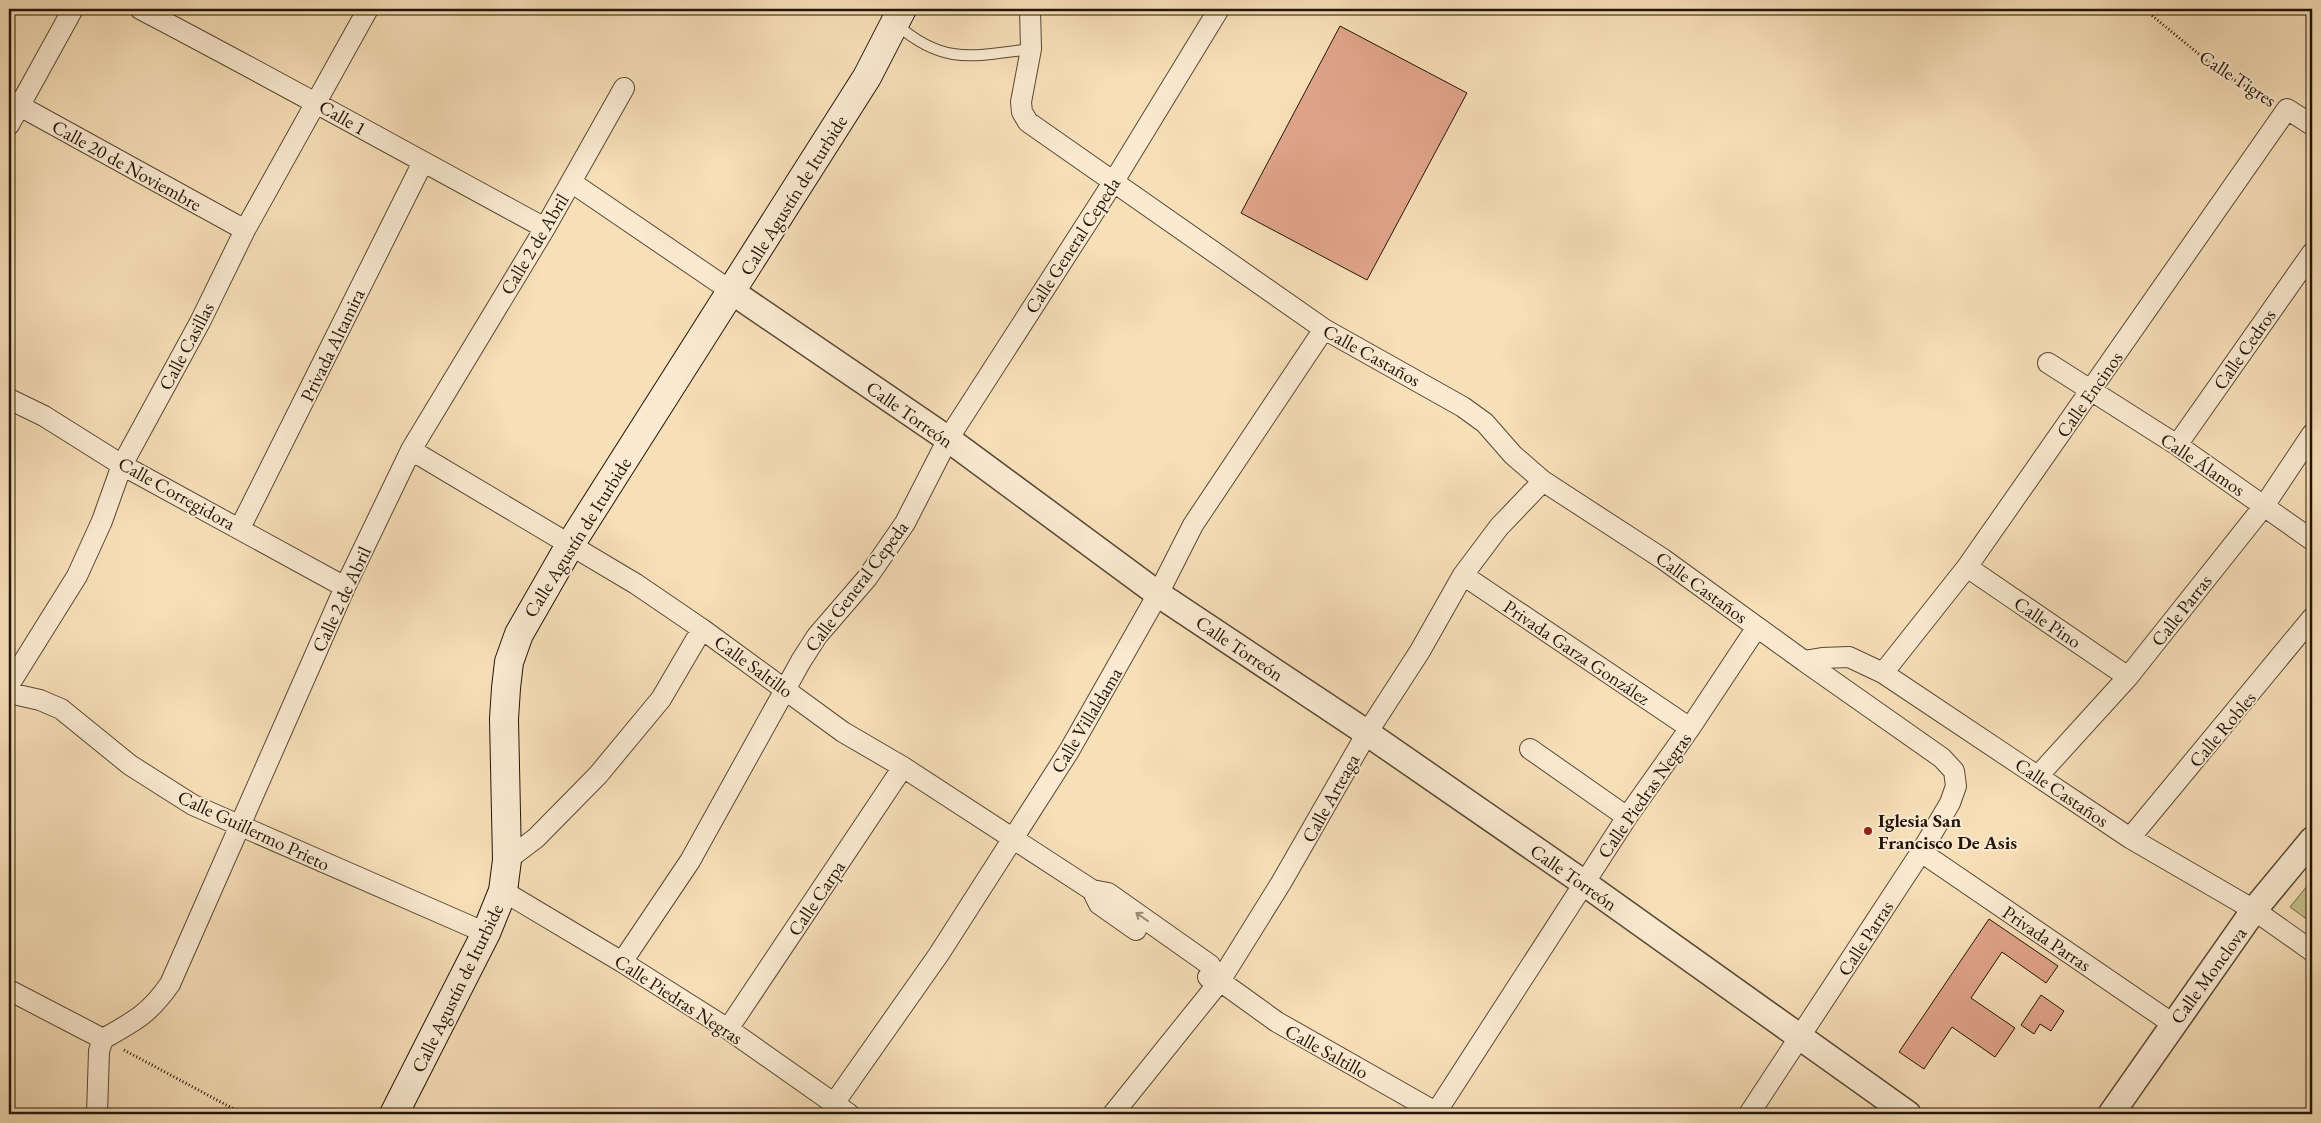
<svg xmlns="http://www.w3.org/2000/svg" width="2321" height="1123" viewBox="0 0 2321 1123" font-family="'EB Garamond',serif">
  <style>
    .green { fill: #c2c08b; stroke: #726a4a }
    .building { fill: #e1a58b; stroke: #221509 }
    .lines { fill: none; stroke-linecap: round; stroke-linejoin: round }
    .service-casing { stroke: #574835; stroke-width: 12 }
    .minor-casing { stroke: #574835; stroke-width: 22 }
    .tertiary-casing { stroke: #574835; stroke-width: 28 }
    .secondary-casing { stroke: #221509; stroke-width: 30 }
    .path { stroke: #221509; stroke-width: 3; stroke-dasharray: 1 2.5; stroke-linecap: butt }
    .service { stroke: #faead1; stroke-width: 10 }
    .minor { stroke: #faead1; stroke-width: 20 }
    .tertiary { stroke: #faead1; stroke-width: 25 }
    .secondary { stroke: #faead1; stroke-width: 28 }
    .oneway { stroke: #998a77 }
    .poi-dot { fill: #8f2418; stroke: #faead1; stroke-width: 2 }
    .labels { text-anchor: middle; stroke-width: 4; stroke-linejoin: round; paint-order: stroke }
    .street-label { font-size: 19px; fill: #221509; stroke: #faead1 }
    .poi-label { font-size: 19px; font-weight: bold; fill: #221509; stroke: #faead1; text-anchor: start }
  </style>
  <rect width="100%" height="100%" fill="#f7dfb8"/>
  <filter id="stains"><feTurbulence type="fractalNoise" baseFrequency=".004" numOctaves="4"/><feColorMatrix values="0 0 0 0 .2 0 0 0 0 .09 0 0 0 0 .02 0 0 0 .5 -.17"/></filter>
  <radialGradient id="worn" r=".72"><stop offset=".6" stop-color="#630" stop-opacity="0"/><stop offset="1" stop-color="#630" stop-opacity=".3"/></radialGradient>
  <path class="green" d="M2312 880V923L2290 907Z"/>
  <path class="building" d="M1340 26 1467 93 1367 280 1241 213Z
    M1989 919 2058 966 2046 983 2002 952 1971 998 2015 1028 1995 1057 1952 1027 1924 1069 1899 1052Z
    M2041 995 2064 1011 2051 1031 2040 1024 2034 1034 2021 1025Z"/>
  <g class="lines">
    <defs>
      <path id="service" d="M896 24C944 66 973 56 1031 49"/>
      <path id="minor" d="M140 9C276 80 410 155 545 228
        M1030 9 1031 49 1021 102 1022 112 1028 122 1324 329 1463 407 1485 423 1513 455 1543 481 1663 559 1804 661 1822 658 1849 657 1883 673 2130 838 2254 910 2312 951
        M9 100 245 230
        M9 125 73 9
        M571 182 731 291
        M2048 363 2177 445 2312 540
        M9 399 44 416 122 465 345 587
        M2177 445 2312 253
        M411 450 636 584 702 629 843 732 903 767 1092 890 1108 893 1210 965 1220 981
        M240 528 423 162
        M1967 567 2128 677
        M1463 575 1690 728
        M1883 673 1967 567 2287 109 2312 125
        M9 685 77 576 102 521 122 465 200 322 245 230 368 9
        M9 693 40 700 61 709 130 765 193 805 486 933
        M1530 749 1627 817
        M2038 776 2128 677 2264 506 2312 434
        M2130 838 2312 618
        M1921 852 2173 1024
        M507 860 536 838 598 775 661 699 702 629
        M1092 890 1099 904 1136 930
        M503 891 622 962 728 1029 849 1114
        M622 962 690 861 801 661 817 636 867 578 905 523 948 439 1114 181 1219 9
        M1208 977 1220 981 1277 1022 1439 1114
        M9 990 103 1039
        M728 1029 903 767
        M835 1102 939 954 1069 751 1158 594 1193 525 1324 329
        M97 1114 99 1051 103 1039C135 1021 149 1014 170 984L345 587 411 450 545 228 624 88
        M1113 1114 1220 981 1281 883 1367 733 1420 651 1463 575 1499 527 1543 481
        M1435 1114 1627 817 1690 728 1757 627
        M1749 1114 1921 852 1950 803 1956 786 1954 771 1942 758 1804 661"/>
      <path id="tertiary" d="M731 291 948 439 1158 594 1367 733 1584 883 1908 1114
        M2111 1114 2254 910 2312 840"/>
      <path id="secondary" d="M394 1114 486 933 503 891 507 860 504 719 506 688 509 662 519 634 570 545 867 77 902 9"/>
    </defs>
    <use href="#service" class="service-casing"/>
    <use href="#minor" class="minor-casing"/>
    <use href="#tertiary" class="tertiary-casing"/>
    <use href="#secondary" class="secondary-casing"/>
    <path class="path" d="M2144 9 2223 74 2271 100
      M124 1050 243 1114"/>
    <use href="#service" class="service"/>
    <use href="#minor" class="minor"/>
    <use href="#tertiary" class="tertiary"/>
    <use href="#secondary" class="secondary"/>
  </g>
  <defs><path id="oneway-shaft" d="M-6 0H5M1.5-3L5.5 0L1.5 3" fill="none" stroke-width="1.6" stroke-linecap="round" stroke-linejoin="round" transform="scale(1.25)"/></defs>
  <use class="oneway" href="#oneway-shaft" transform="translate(1142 917) rotate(-145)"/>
  <circle class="poi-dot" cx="1868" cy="831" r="5"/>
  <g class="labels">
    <g class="street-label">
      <text transform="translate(2238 78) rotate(33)" y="7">Calle Tigres</text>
      <text transform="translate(343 117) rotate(30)" y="7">Calle 1</text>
      <text transform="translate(127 165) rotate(29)" y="7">Calle 20 de Noviembre</text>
      <text transform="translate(793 195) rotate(-58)" y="7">Calle Agustín de Iturbide</text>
      <text transform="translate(534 244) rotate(-59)" y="7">Calle 2 de Abril</text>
      <text transform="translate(1072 245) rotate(-57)" y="7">Calle General Cepeda</text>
      <text transform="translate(332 345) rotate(-64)" y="7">Privada Altamira</text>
      <text transform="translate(186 346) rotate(-62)" y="7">Calle Casillas</text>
      <text transform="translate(2244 349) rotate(-55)" y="7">Calle Cedros</text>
      <text transform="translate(1372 355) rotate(29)" y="7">Calle Castaños</text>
      <text transform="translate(2089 394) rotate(-55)" y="7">Calle Encinos</text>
      <text transform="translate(910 414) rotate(35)" y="7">Calle Torreón</text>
      <text transform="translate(2203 464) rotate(34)" y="7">Calle Álamos</text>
      <text transform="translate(177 493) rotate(29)" y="7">Calle Corregidora</text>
      <text transform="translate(577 537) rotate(-58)" y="7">Calle Agustín de Iturbide</text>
      <text transform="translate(856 586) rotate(-53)" y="7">Calle General Cepeda</text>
      <text transform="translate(1702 587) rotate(36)" y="7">Calle Castaños</text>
      <text transform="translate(341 599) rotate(-65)" y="7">Calle 2 de Abril</text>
      <text transform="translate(2181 610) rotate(-52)" y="7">Calle Parras</text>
      <text transform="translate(2048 622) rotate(34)" y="7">Calle Pino</text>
      <text transform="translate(1240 648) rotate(34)" y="7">Calle Torreón</text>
      <text transform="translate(1577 652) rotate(34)" y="7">Privada Garza González</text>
      <text transform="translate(754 666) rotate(36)" y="7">Calle Saltillo</text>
      <text transform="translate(1086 720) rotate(-59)" y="7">Calle Villaldama</text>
      <text transform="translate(2222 729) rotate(-50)" y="7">Calle Robles</text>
      <text transform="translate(2062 792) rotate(34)" y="7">Calle Castaños</text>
      <text transform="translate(1644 795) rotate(-55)" y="7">Calle Piedras Negras</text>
      <text transform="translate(1330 798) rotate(-61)" y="7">Calle Arteaga</text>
      <text transform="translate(254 830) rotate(25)" y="7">Calle Guillermo Prieto</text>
      <text transform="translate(1574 877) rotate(35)" y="7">Calle Torreón</text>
      <text transform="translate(816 898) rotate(-56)" y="7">Calle Carpa</text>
      <text transform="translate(1865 938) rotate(-57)" y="7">Calle Parras</text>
      <text transform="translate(2047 938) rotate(34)" y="7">Privada Parras</text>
      <text transform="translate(2208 975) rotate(-54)" y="7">Calle Monclova</text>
      <text transform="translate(457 988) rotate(-64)" y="7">Calle Agustín de Iturbide</text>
      <text transform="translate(679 999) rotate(33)" y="7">Calle Piedras Negras</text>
      <text transform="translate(1327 1051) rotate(29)" y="7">Calle Saltillo</text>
    </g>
    <g class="poi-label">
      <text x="1878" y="827">Iglesia San<tspan x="1878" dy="22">Francisco De Asis</tspan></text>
    </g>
  </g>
  <rect width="2321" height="1123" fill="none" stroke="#f7dfb8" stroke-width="30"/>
  <rect x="10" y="10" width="2301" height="1103" fill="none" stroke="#221509" stroke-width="2.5"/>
  <rect x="15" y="15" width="2291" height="1093" fill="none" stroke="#221509"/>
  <rect width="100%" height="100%" filter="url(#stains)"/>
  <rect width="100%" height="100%" fill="url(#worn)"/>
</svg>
